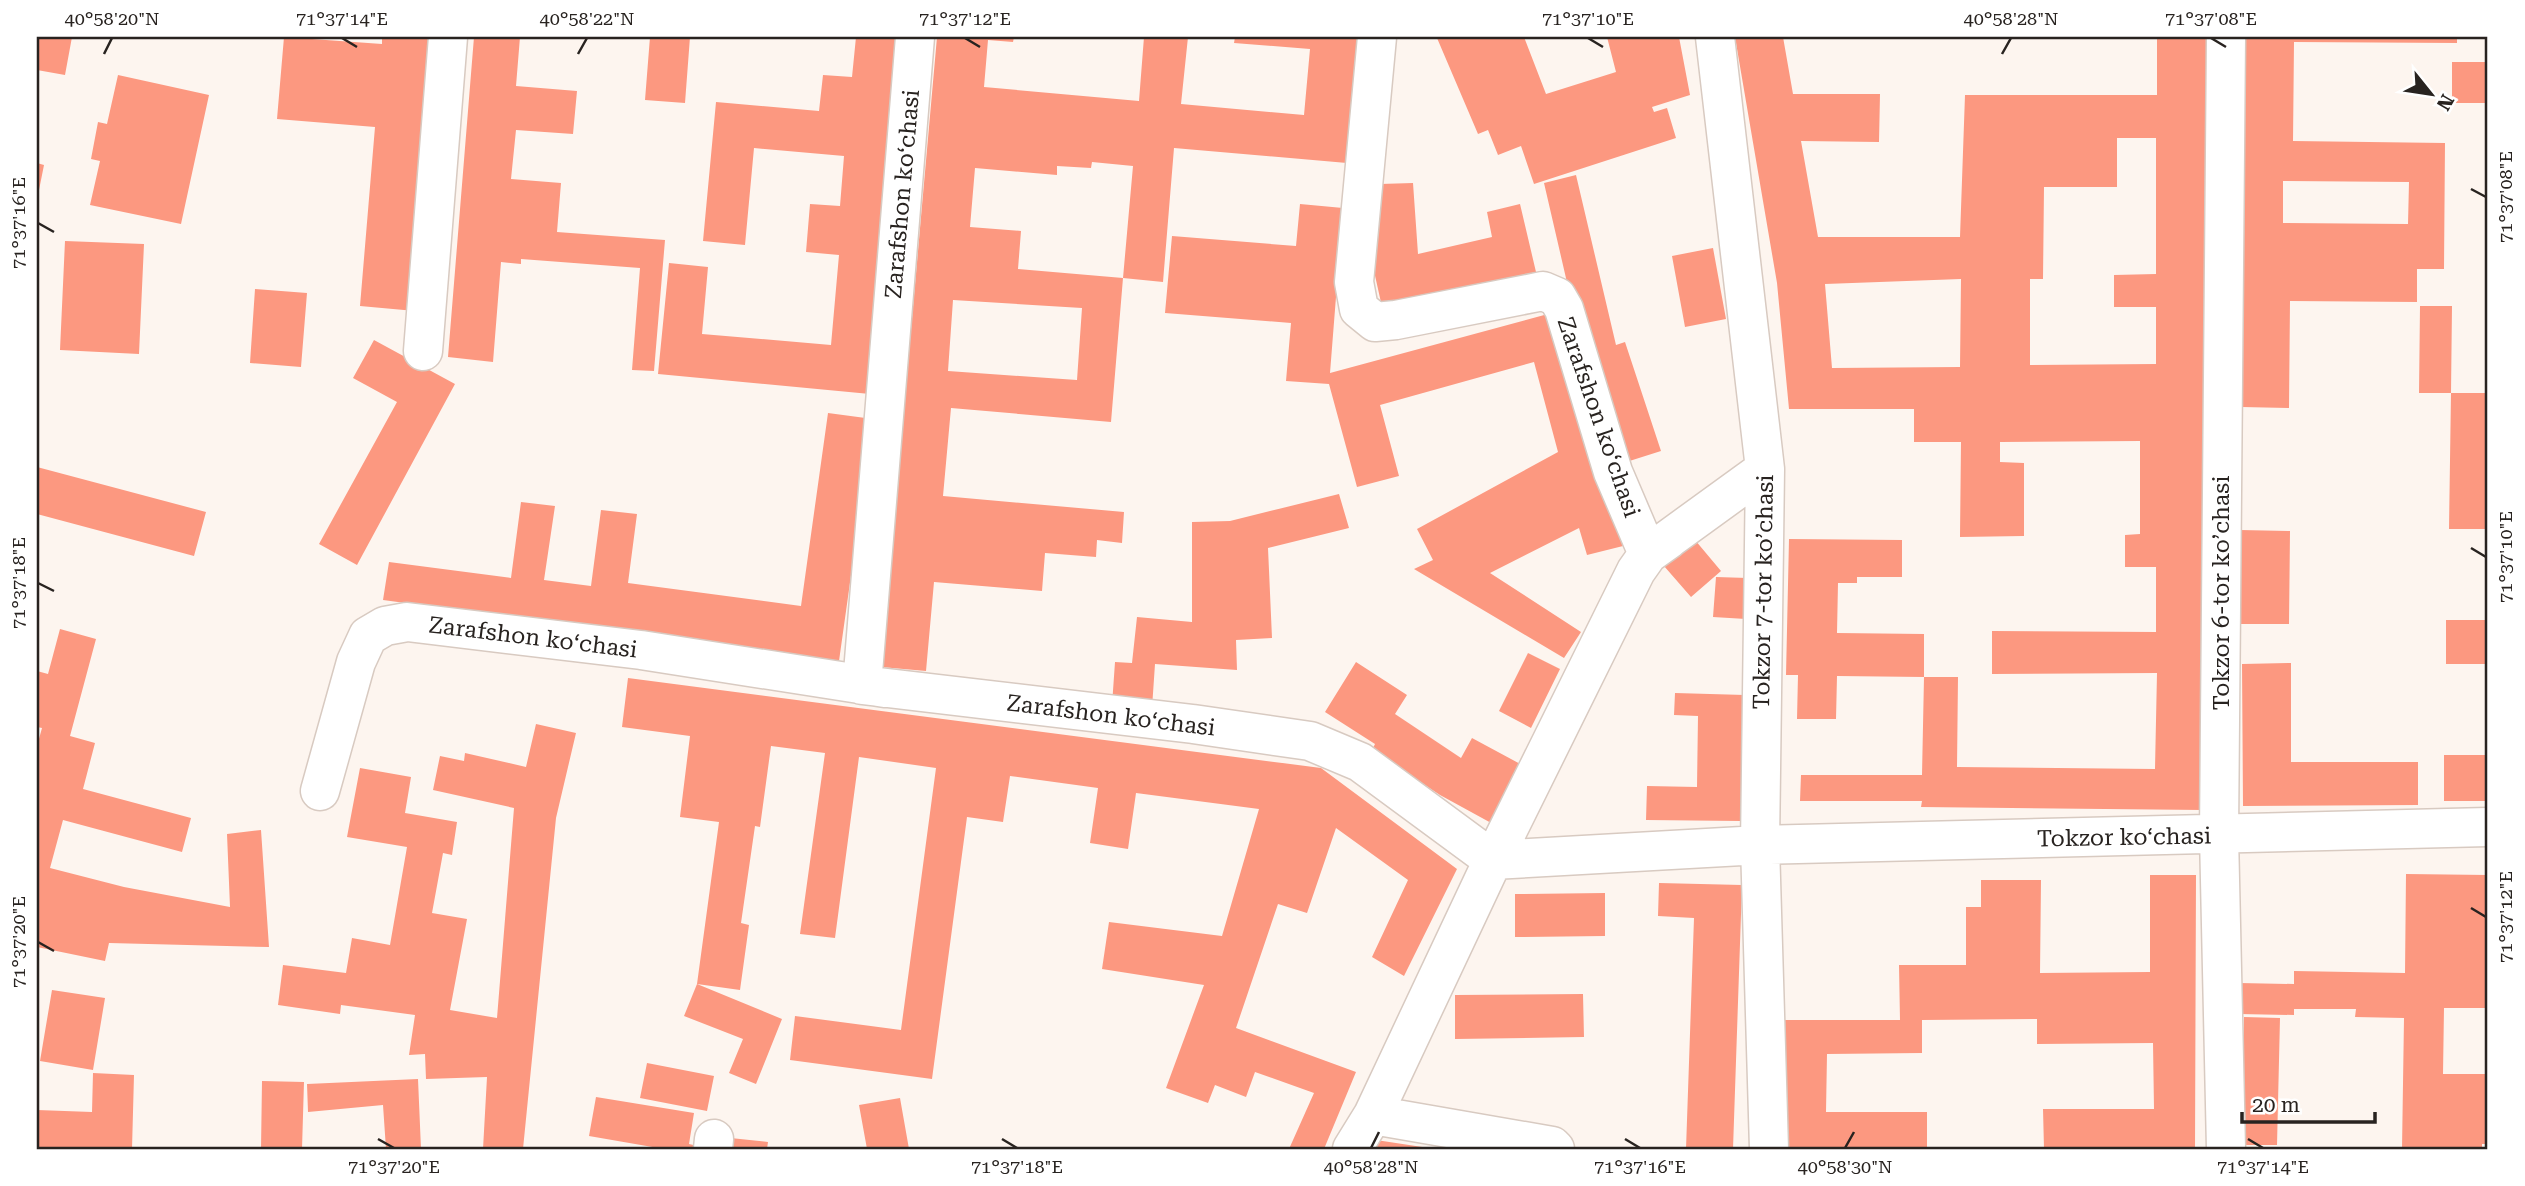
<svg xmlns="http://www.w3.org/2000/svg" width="2525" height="1186" viewBox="0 0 2525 1186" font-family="'Roboto Serif',serif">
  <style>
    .building { fill: #fc9880; fill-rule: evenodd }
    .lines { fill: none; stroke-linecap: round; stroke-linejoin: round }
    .minor-casing { stroke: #d8cac1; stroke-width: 41 }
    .minor { stroke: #fff; stroke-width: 38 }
    .ticks { fill: none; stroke: #282320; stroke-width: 2.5 }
    .labels { text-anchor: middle; stroke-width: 6; stroke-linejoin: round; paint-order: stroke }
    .street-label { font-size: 23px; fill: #282320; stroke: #fff }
    .neatline { fill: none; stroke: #282320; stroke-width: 2.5 }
    .ticks-label { font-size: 18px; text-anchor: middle; fill: #282320 }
  </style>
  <rect width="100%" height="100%" fill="#fdf5ef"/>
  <path class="building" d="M37 37H72L65 75 37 70Z
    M284 37 382 44V37H438L415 311 360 306 375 127 277 119Z
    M474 37H520L516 86 577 91 573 134 516 130 511 179 561 183 557 232 665 240 654 371 632 370 640 268 521 259V264L501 262 493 362 448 357Z
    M650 37H690L685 103 645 100Z
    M856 37H904L870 394 658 374 669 263 708 267 702 334 831 345 839 255 806 252 810 204 840 206 844 156 754 148 745 245 703 241 716 102 819 111 823 75 852 77Z
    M937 37H1014L1013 42 988 40 984 87 1139 101 1144 37H1188L1181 104 1304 115 1310 49 1234 43 1235 37H1358L1347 163 1174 148 1163 282 1123 278 1133 166 1092 162 1091 168 1057 166V175L975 168 970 227 1021 231 1018 269 1123 278 1111 422 951 408 943 496 1124 512 1122 543 1097 540 1096 557 1045 553 1042 591 934 582 926 671 881 667ZM953 300 1082 308 1077 380 948 371Z
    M1440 37H1524L1546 94 1616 72 1607 37H1679L1690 95 1652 107 1654 112 1667 108 1676 138 1534 184 1521 146 1498 155 1488 130 1478 134 1437 38Z
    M1735 37H1783L1793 94H1880L1879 142 1801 141 1818 237H1960L1965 95H2157V37H2207L2203 810 1921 807 1922 801H1800L1801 775H1922L1924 677H1958L1957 767 2155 769 2157 673 1992 674V631L2156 632V567H2125V535L2140 534V441L2000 442V462L2024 463V536L1960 537 1961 442H1914V409H1789L1777 283ZM2117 138H2156V274L2114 275V307H2156V364L2030 365V279H2043L2044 187H2117ZM1961 279 1960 367 1832 368 1825 284Z
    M2242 37H2457V43L2294 42 2293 141 2445 143 2444 269H2417V302L2290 301 2289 408 2242 407 2244 268H2239ZM2283 181 2409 182 2408 224 2283 223Z
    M2452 62H2488V103H2452Z
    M118 75 209 95 181 224 90 205 100 161 91 159 98 122 107 124Z
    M37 163 44 165 38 195 37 194Z
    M1576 175 1616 345 1625 342 1661 451 1620 464 1584 356 1544 183Z
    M1413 183 1418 254 1492 237 1487 212 1520 204 1536 272 1382 307 1374 271 1380 184Z
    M1300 204 1343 208 1330 373 1559 311 1623 546 1587 555 1579 528 1490 573 1581 632 1564 658 1414 569 1433 560 1417 529 1558 452 1534 362 1380 405 1399 476 1357 487 1329 384 1286 381 1291 323 1165 313 1172 236 1296 246Z
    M65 241 144 244 139 354 60 350Z
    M1713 248 1726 319 1685 327 1672 256Z
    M255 289 307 293 301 367 250 363Z
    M2420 306H2452L2451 393H2419Z
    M374 340 455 384 357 565 319 544 397 402 353 378Z
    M2451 393H2488V529H2449Z
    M828 413 873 419 839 661 383 600 389 562 511 578 521 502 555 506 544 580 591 586 601 510 637 514 628 583 801 606Z
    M37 467 206 512 194 556 37 514Z
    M1339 494 1349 528 1268 548 1272 638 1236 640 1237 670 1155 664 1152 708 1112 705 1115 662 1132 663 1137 617 1192 622V522L1230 521Z
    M2240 530 2290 531 2289 624H2240Z
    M1789 539 1902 540V577H1857V583H1838L1837 633 1924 634V677L1837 676 1836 719H1797L1798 675H1786Z
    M1695 540 1721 571 1691 597 1664 566Z
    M1716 577 1748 578 1746 619 1713 617Z
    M2446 620H2488V664H2446Z
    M60 629 96 639 70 736 95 743 83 789 191 818 182 852 63 820 50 868 124 887 230 907 227 834 261 830 269 947 109 943 105 961 37 947V746L42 728 37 727V671L48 674Z
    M1528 653 1560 669 1531 728 1499 711Z
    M1356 662 1407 695 1395 714 1461 758 1472 738 1524 766 1493 824 1440 795 1372 750 1375 744 1325 712Z
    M2291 663V762H2418V805L2243 806 2242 664Z
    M628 678 1321 768 1457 869 1404 976 1372 957 1408 880 1336 828 1307 913 1278 904 1236 1028 1356 1072 1324 1149H1289L1314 1093 1255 1072 1246 1097 1215 1085 1208 1103 1166 1088 1204 985 1102 969 1109 922 1222 936 1259 809 1136 793 1128 849 1090 843 1098 788 1010 776 1003 822 967 817 932 1079 790 1060 795 1016 901 1030 936 768 859 757 835 938 800 934 825 753 771 746 760 827 755 826 741 923 749 925 740 990 697 984 782 1019 756 1084 729 1073 743 1039 684 1016 697 984 719 822 680 817 690 736 622 727Z
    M1675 693 1745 695 1741 821 1646 820 1647 786 1697 787 1698 716 1674 715Z
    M536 724 576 733 556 818 523 1149H483L487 1077 426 1079 425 1054 409 1055 415 1015 341 1005 340 1014 278 1005 283 965 346 973 352 938 390 945 407 847 347 837 360 768 411 777 405 813 457 822 452 855 443 853 432 913 467 919 450 1010 497 1018 514 808 433 790 440 756 464 761 465 753 526 767Z
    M2444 755H2488V801H2444Z
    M2406 874 2488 875V1008H2444L2443 1074H2485V1105H2488V1144H2482V1149H2402L2404 1018 2355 1017 2356 1009H2294V1015L2239 1014V983L2294 984V971L2405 973Z
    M2150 875H2196L2195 1149H2044L2043 1109H2154L2153 1043 2037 1044V1019L1922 1020V1053L1827 1054 1826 1112H1927V1149H1784V1020H1900L1899 965H1966V907H1981V880H2041L2040 973 2150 972Z
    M1659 883 1742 885 1733 1149H1686L1694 918 1658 916Z
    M1605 893V936L1515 937V894Z
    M52 990 105 998 93 1070 40 1061Z
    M1583 994 1584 1037 1455 1039V995Z
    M2244 1017 2280 1018 2277 1145H2242Z
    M647 1063 714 1076 707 1111 640 1098Z
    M93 1073 134 1075 132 1149H37V1110L92 1112Z
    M418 1079 421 1149H386L383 1105 308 1112 307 1084Z
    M262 1081 304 1082 302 1149H261Z
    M596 1097 694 1113 689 1144 702 1147 701 1149H664L589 1136Z
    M900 1098 909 1149H867L859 1105Z
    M721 1137 768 1142 767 1149H719Z
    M1376 1140 1429 1148V1149H1374Z"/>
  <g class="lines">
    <defs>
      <path id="minor" d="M915 37 862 685 1193 724 1310 741 1360 762 1493 860 1760 845 2488 827
        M1377 37 1354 282 1359 309 1375 322 1396 320 1543 291 1557 297 1564 309 1613 472 1648 554 1765 469
        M1715 37 1765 469 1760 845 1769 1149
        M2226 37 2219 835 2226 1149
        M423 351 448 37
        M320 791 356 662 368 636 385 626 407 622 641 650 885 688
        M1373 1115 1552 1146 1555 1149
        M713 1149 714 1139
        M1352 1149 1373 1115 1493 860 1636 571 1648 554 1669 539"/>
    </defs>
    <use href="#minor" class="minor-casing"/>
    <use href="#minor" class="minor"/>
  </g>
  <path class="ticks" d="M342 38 357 47M965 38 980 47M1588 38 1603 47M2211 38 2226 47M104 54 112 38M578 54 587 38M2002 54 2011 38M2471 189 2486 197M38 223 54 232M2471 548 2486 557M38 583 54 591M2471 908 2486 917M38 942 54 951M378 1139 394 1148M1002 1139 1017 1148M1625 1139 1640 1148M2248 1139 2263 1148M1371 1148 1379 1132M1845 1148 1854 1132"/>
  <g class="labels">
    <g class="street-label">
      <text transform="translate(902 194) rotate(-85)" y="8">Zarafshon koʻchasi</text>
      <text transform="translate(1599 417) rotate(71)" y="8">Zarafshon koʻchasi</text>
      <text transform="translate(1763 592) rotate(-89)" y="8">Tokzor 7-tor koʼchasi</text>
      <text transform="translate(2221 593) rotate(-90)" y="8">Tokzor 6-tor koʼchasi</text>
      <text transform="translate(533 637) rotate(7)" y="8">Zarafshon koʻchasi</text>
      <text transform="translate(1111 715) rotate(7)" y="8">Zarafshon koʻchasi</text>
      <text transform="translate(2124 837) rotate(-1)" y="8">Tokzor koʻchasi</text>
    </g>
  </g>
  <rect width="2525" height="1186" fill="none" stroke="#ffffff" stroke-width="77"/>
  <g transform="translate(2431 94) rotate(120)" stroke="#ffffff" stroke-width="5" paint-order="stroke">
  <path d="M0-5L12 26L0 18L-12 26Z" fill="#282320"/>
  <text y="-10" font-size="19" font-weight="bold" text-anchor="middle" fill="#282320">N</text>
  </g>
  <path d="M2242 1112v10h133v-10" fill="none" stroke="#282320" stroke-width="3.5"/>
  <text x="2252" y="1112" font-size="21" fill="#282320" stroke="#ffffff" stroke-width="5" paint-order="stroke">20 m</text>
  <rect x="38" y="38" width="2448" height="1110" class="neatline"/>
  <g class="ticks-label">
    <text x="112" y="25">40°58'20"N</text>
    <text x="342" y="25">71°37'14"E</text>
    <text x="587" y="25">40°58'22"N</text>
    <text x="965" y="25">71°37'12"E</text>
    <text x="1588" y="25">71°37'10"E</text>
    <text x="2011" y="25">40°58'28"N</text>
    <text x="2211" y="25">71°37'08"E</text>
    <text transform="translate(2506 197) rotate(-90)" y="6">71°37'08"E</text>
    <text transform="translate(19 223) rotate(-90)" y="6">71°37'16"E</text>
    <text transform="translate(2506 557) rotate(-90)" y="6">71°37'10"E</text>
    <text transform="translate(19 583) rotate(-90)" y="6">71°37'18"E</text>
    <text transform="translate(2506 917) rotate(-90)" y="6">71°37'12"E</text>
    <text transform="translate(19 942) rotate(-90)" y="6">71°37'20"E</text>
    <text x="394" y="1173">71°37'20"E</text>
    <text x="1017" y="1173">71°37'18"E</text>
    <text x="1371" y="1173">40°58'28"N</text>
    <text x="1640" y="1173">71°37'16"E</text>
    <text x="1845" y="1173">40°58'30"N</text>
    <text x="2263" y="1173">71°37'14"E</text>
  </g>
</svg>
